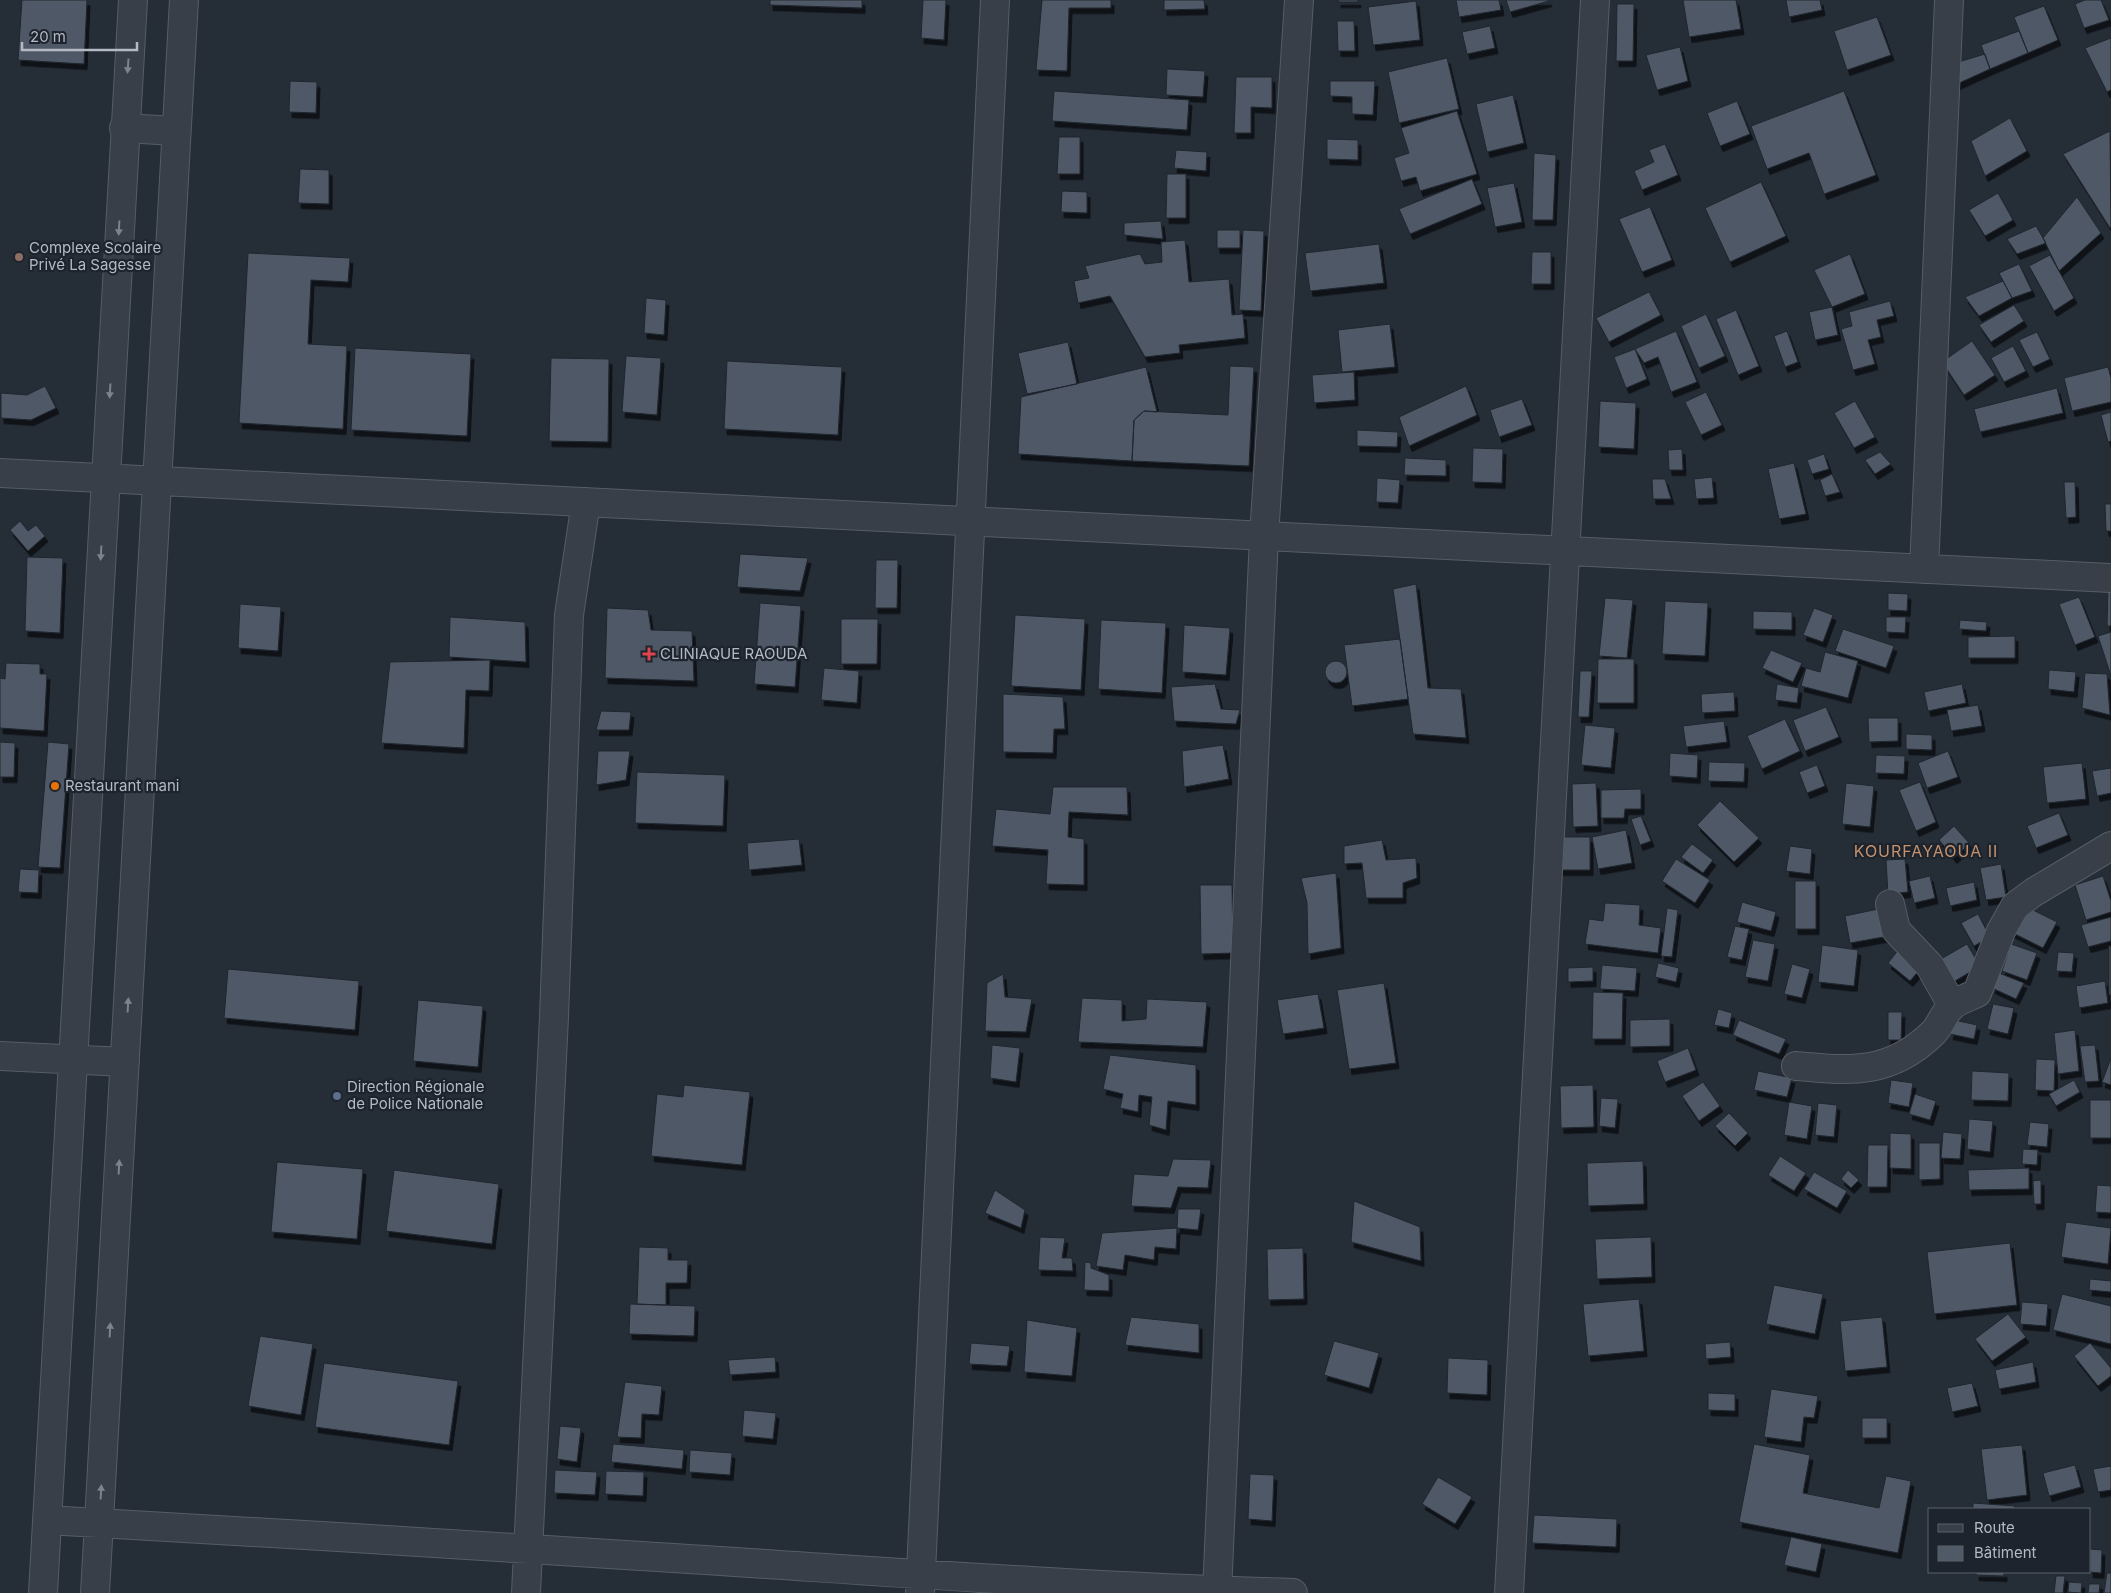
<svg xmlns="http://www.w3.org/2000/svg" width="2111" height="1593" viewBox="0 0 2111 1593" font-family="Inter,sans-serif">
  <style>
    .building { fill: #505966; stroke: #1f262f; filter: url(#shadow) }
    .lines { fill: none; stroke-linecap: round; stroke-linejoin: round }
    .minor-casing { stroke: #565d66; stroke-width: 30 }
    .minor { stroke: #383f48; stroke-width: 28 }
    .oneway { fill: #7c838c }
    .education-dot { fill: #8d6e63; stroke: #1d242d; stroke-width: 2 }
    .health-dot { fill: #e0444e; stroke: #1d242d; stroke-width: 2 }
    .food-dot { fill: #e8710a; stroke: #1d242d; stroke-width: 2 }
    .service-dot { fill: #5c6f8a; stroke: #1d242d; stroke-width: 2 }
    .labels { text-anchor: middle; stroke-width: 4.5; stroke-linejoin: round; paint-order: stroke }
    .poi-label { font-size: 15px; fill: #b3bac4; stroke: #1d242d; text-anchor: start }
    .neighbourhood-label { font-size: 16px; letter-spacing: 1px; fill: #c5926d; stroke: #1d242d }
  </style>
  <defs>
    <filter id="shadow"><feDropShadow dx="3" dy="5.5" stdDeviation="0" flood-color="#0009"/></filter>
  </defs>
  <rect width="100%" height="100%" fill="#252d37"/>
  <path class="building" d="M22 0H87L84 64 18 60Z
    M770 0H862V8L770 5Z
    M923 0H946L944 40 921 38Z
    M1042 0H1111V8H1069L1067 71 1036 70Z
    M1164 0H1204L1205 9 1164 10Z
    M1338 0H1358V2H1338Z
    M1456 0H1499L1501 10 1459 17Z
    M1506 0H1549V1L1510 12Z
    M1683 0H1736L1741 29 1689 37Z
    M1786 0H1820L1822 10 1789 17Z
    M2085 0H2101L2109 20 2084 28 2075 4Z
    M1416 1 1420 40 1373 45 1368 7Z
    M1617 4H1634L1633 61H1616Z
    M2044 6 2058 40 2028 53 2014 17Z
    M1877 17 1891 55 1847 70 1834 31Z
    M1337 21H1354L1355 51H1338Z
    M1490 26 1495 48 1467 54 1462 32Z
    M2019 31 2028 53 1990 69 1981 45Z
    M2111 38V90L2107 92 2085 48Z
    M1680 47 1688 81 1657 90 1646 55Z
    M1985 54 1990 69 1957 84 1955 63Z
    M1447 58 1459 109 1399 123 1388 72Z
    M1167 69 1205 71 1203 97 1166 95Z
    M1236 77H1272V108L1251 107V133H1234Z
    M290 81 317 82 316 113 289 112Z
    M1330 81H1375L1373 115 1352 114V97L1330 96Z
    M1054 91 1189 100 1187 130 1052 121Z
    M1844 91 1876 175 1824 194 1809 153 1767 169 1751 126Z
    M1513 95 1524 143 1487 152 1476 104Z
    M1737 101 1750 134 1720 146 1707 113Z
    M1457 111 1477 174 1420 191 1416 177 1401 181 1394 158 1409 153 1401 128Z
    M2010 118 2027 151 1985 176 1971 141Z
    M2110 131 2111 227 2110 228 2063 154Z
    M1059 137H1080V174H1057Z
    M1327 139 1358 140V160L1327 159Z
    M1665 144 1678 175 1642 190 1634 171 1654 162 1649 150Z
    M1176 150 1207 152 1206 171 1174 168Z
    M1534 153 1556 155 1553 220H1532Z
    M300 169 329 170V204L298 203Z
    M1167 174H1186V218H1166Z
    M1472 179 1482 204 1410 234 1399 209Z
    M1761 182 1786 236 1730 262 1705 208Z
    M1514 183 1522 222 1495 227 1487 188Z
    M1062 191 1087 192V213L1061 212Z
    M1998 193 2013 220 1985 236 1969 210Z
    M2077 197 2101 233 2059 271 2043 238Z
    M1650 207 1672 260 1642 272 1619 219Z
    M1161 221 1163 239 1124 235V223Z
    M2036 226 2046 243 2017 254 2007 239Z
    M1217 230H1240V248H1217Z
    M1243 230 1264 231 1261 311 1239 310Z
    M1185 240 1189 282 1229 279 1232 315 1243 314 1245 338 1179 345 1180 353 1145 357 1110 296 1078 303 1074 281 1089 278 1085 266 1140 254 1145 264 1162 262 1161 242Z
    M1379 244 1384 283 1310 291 1305 253Z
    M1532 252H1551V284H1531Z
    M248 253 350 258 348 282 311 280 308 344 347 346 343 429 239 423Z
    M1850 254 1865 294 1832 307 1814 270Z
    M2050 255 2074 298 2054 311 2029 266Z
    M2019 264 2032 291 2012 298 1999 273Z
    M2003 281 2012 298 1979 316 1965 297Z
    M1649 292 1661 315 1609 342 1596 318Z
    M646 298 666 300 664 335 644 333Z
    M1890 301 1894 316 1877 320 1881 337 1868 340 1875 364 1853 370 1841 329 1852 326 1849 312Z
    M2014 305 2024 321 1991 342 1979 325Z
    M1832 307 1838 335 1815 340 1809 312Z
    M1736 310 1759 366 1738 375 1716 319Z
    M1706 314 1725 356 1699 368 1681 326Z
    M1390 324 1395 367 1342 372 1338 330Z
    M1676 331 1697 382 1671 392 1658 357 1644 363 1635 349Z
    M1787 331 1798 362 1785 367 1774 336Z
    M2037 332 2050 359 2033 367 2019 340Z
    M1972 341 1995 375 1964 395 1942 362Z
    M1068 342 1077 384 1027 394 1018 353Z
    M2013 346 2026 371 2004 382 1991 358Z
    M355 348 471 354 467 436 351 430Z
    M1635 349 1647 379 1626 388 1614 357Z
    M626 356 661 358 657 415 622 412Z
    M551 358 609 359 608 442 549 441Z
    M727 361 842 367 838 435 724 429Z
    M1230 366 1254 367 1249 466 1132 461 1134 420 1144 411 1228 415Z
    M1146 367 1157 412 1144 411 1134 420 1132 461 1018 454 1021 397Z
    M2108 367 2111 378V402L2072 411 2064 378Z
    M1354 372 1355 400 1314 403 1312 375Z
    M45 386 56 408 31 420 1 418V393L27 395Z
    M1466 386 1477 415 1409 446 1399 417Z
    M2057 388 2063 413 1980 432 1974 409Z
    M1706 392 1722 425 1701 435 1685 402Z
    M1522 399 1532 425 1499 437 1490 410Z
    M1600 401 1636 403 1634 449 1598 447Z
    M1855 401 1875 437 1854 448 1834 413Z
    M2111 412V441L2108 442 2101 415Z
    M1357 430 1398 432 1397 447 1357 446Z
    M1473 448 1503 449 1502 483 1472 482Z
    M1682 449 1683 470H1669L1668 450Z
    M1880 452 1891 464 1875 474 1865 460Z
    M1824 454 1829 469 1812 474 1807 460Z
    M1405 458 1446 460V476L1404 475Z
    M1794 463 1806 514 1779 519 1768 469Z
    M1832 474 1840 492 1825 496 1820 480Z
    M1712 477 1714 498 1696 499 1694 479Z
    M1377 478 1400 480 1398 503 1376 502Z
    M1652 479H1665L1671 499H1653Z
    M2064 482H2075L2076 517 2066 518Z
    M2105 504H2111V531H2106Z
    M20 521 28 531 36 525 45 536 28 551 10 530Z
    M740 554 808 558 800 591 737 587Z
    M27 557 63 558 60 633 25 631Z
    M876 560H898L897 608H875Z
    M1416 584 1428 688 1461 689 1466 738 1413 734 1393 589Z
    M2108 588H2111V626H2107Z
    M1888 593 1908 594 1907 611 1888 610Z
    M2079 597 2095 637 2075 645 2059 604Z
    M1605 598 1633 600 1627 658 1599 656Z
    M1665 601 1708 603 1705 656 1662 654Z
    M760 603 801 606 795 687 754 684Z
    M240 604 281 607 278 651 238 648Z
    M607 608 648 610 651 630 692 631 694 681 605 678Z
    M1814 608 1833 615 1823 642 1803 635Z
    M1753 611 1792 612V630L1753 629Z
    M1015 615 1085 619 1081 690 1011 686Z
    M450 617 525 622 526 662 449 657Z
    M1886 617H1906L1905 633 1886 632Z
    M841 619H878L877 664H841Z
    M1101 620 1166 623 1162 693 1098 689Z
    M1960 620 1987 622 1986 631 1959 629Z
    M1184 625 1230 628 1226 675 1182 672Z
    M1843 629 1894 646 1886 668 1835 651Z
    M2111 632V676L2098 636Z
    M2015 636V658H1968V637Z
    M1400 639 1408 699 1352 706 1344 645Z
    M1771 650 1802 663 1793 682 1762 668Z
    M1825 652 1858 661 1848 698 1801 686 1806 668 1820 672Z
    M1598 659H1634V703H1597Z
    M490 660 489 691 466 690 464 748 381 743 390 662Z
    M1325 672a11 11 0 1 1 22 0a11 11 0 1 1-22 0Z
    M6 663 40 664V674H47L44 731 0 728V678L5 679Z
    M824 668 859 671 857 703 821 700Z
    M2049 670 2076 672 2074 692 2048 689Z
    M1580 671H1592L1589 717H1578Z
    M2085 673 2107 674 2110 715 2082 708Z
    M1215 684 1221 709 1240 710 1236 724 1174 721 1171 687Z
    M1777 684 1799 688 1797 703 1775 700Z
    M1962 684 1966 703 1928 711 1924 692Z
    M1734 692 1735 711 1702 713 1701 694Z
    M1003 694 1063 697 1065 729H1054L1053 753 1003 752Z
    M1978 705 1982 726 1951 731 1947 710Z
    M1826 707 1839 737 1805 751 1793 720Z
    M601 711 631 712 629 730H596Z
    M1868 718H1898V741L1869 742Z
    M1785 719 1800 751 1762 769 1747 736Z
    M1724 721 1727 742 1686 747 1683 726Z
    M1585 725 1615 728 1611 768 1581 765Z
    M1906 734 1932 735V750L1906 749Z
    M0 742 15 743 14 777H0Z
    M48 742 69 744 60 868 38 867Z
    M1223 745 1229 779 1184 787 1182 751Z
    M598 751H630L626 780 596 785Z
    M1948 751 1958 777 1927 788 1918 763Z
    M1670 753 1698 755 1697 778 1669 776Z
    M1876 755 1905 756 1904 774 1875 773Z
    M1709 762 1745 763 1744 782 1708 781Z
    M2082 763 2086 799 2047 803 2043 767Z
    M1817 765 1825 786 1807 793 1799 772Z
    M2111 768V793L2097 796 2092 771Z
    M637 772 725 775 723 826 635 823Z
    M1920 782 1936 822 1916 831 1899 790Z
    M1596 783 1598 826 1573 827 1572 784Z
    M1846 783 1874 786 1870 827 1842 824Z
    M1053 787H1127L1128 815 1069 812 1068 837 1084 839V885L1046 884 1048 850 992 846 996 809 1050 814Z
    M1641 789V809H1625L1624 818H1601V790Z
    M1720 801 1759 838 1734 862 1697 825Z
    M2059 813 2068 835 2036 848 2027 826Z
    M1641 816 1651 841 1640 845 1631 819Z
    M1954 826 1970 844 1954 858 1939 840Z
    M1626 830 1632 863 1598 869 1592 837Z
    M1560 837H1590V870H1560Z
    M799 839 802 865 749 870 747 843Z
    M1382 840 1386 860 1416 858 1417 878 1403 883V898H1366L1362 863 1344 864V846Z
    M1692 844 1713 860 1703 873 1681 857Z
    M1790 846 1812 849 1810 874 1786 871Z
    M1676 859 1710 880 1695 903 1662 881Z
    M1905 859 1908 892 1888 894 1886 860Z
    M2001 864 2006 897 1986 900 1980 868Z
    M20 869 39 870 38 893 18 892Z
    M1336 873 1341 948 1308 954 1307 903 1301 878Z
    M1930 876 1935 898 1914 903 1909 881Z
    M2103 876 2111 901V912L2086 920 2075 885Z
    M1795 881H1816V929H1795Z
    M1974 882 1977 900 1950 906 1946 888Z
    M1200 885H1232L1233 953 1201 954Z
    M1742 902 1776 912 1771 931 1737 922Z
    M1605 903 1640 905 1639 925 1661 928 1658 953 1585 944 1589 919 1603 921Z
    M2023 905 2057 922 2043 948 2009 931Z
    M1667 908 1678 910 1672 957 1661 956Z
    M1883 908 1889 936 1850 943 1845 916Z
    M1978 914 1990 937 1974 946 1961 923Z
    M2111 917V941L2088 947 2081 925Z
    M1735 926 1749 929 1742 960 1727 957Z
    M1753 940 1775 944 1768 981 1745 977Z
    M1967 944 1980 966 1955 981 1941 959Z
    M2011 944 2037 953 2027 980 2002 971Z
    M1822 945 1858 950 1854 986 1818 982Z
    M2109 946H2111V995H2109Z
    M1900 948 1922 967 1910 981 1888 963Z
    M2058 952 2074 953 2072 972 2056 971Z
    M1658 963 1679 968 1676 982 1655 977Z
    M1792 964 1810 969 1802 998 1784 994Z
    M1602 965 1637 968 1635 991 1600 989Z
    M1593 967V981L1568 982V968Z
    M228 969 359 981 355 1030 224 1018Z
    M1999 973 2024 983 2016 999 1992 988Z
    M1003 974 1005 997 1032 999 1026 1032 985 1031 987 983Z
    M2105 981 2108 1003 2079 1008 2076 986Z
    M1384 983 1396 1063 1349 1069 1337 990Z
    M1593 992 1623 993 1622 1039H1592Z
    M1318 994 1324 1028 1283 1034 1277 1000Z
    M1082 998 1122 1000V1021L1146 1019 1147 999 1207 1002 1203 1047 1078 1042Z
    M418 1000 483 1006 478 1067 413 1061Z
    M1993 1004 2014 1008 2008 1034 1987 1029Z
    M1718 1009 1732 1013 1729 1028 1714 1025Z
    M1888 1012H1902L1901 1040H1888Z
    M1670 1019V1046L1630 1047V1020Z
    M1739 1020 1786 1039 1779 1054 1733 1035Z
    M1954 1020 1977 1025 1974 1039 1950 1034Z
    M2075 1030 2079 1071 2058 1074 2054 1033Z
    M992 1045 1020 1048 1016 1082 990 1078Z
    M2095 1045 2099 1081 2085 1082 2080 1046Z
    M1688 1048 1696 1070 1665 1082 1657 1061Z
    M1110 1055 1196 1065V1105L1168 1101 1166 1130 1149 1125 1152 1097 1139 1095 1138 1112 1120 1108 1123 1094 1103 1089Z
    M2111 1058V1085L2102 1082Z
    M2036 1059 2055 1060 2054 1091 2035 1090Z
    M1758 1071 1792 1078 1787 1097 1754 1090Z
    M1972 1071 2009 1073 2008 1101 1971 1100Z
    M1891 1080 1913 1083 1909 1107 1888 1103Z
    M2074 1080 2080 1092 2056 1106 2049 1094Z
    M1703 1082 1720 1106 1699 1121 1682 1096Z
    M684 1085 750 1092 742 1165 651 1156 657 1094 683 1097Z
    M1593 1085 1594 1127 1561 1128 1560 1086Z
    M1915 1094 1936 1101 1930 1120 1909 1114Z
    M1601 1098 1618 1099 1615 1128 1599 1126Z
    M2090 1100H2111V1138H2090Z
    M1789 1102 1812 1106 1807 1139 1784 1135Z
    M1818 1103 1837 1105 1834 1137 1815 1135Z
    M1729 1113 1748 1133 1735 1146 1715 1126Z
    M1969 1119 1993 1121 1990 1152 1967 1149Z
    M2030 1122 2049 1124 2047 1147 2027 1145Z
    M1943 1132 1962 1134 1960 1159 1941 1158Z
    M1890 1133 1911 1134V1169L1890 1168Z
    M1919 1143H1940V1179L1919 1180Z
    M1868 1145H1888L1887 1187H1867Z
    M2023 1149 2038 1150 2037 1165 2022 1164Z
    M1780 1156 1806 1173 1794 1191 1768 1175Z
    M1173 1159 1211 1160 1208 1188 1178 1187 1171 1208 1131 1206 1134 1174 1168 1176Z
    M1643 1161 1644 1204 1588 1206 1587 1163Z
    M277 1162 363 1169 357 1239 271 1232Z
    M2029 1168V1189L1969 1190 1968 1170Z
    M394 1170 499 1184 492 1244 386 1231Z
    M1848 1170 1859 1180 1851 1188 1841 1179Z
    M1814 1172 1847 1191 1837 1208 1804 1189Z
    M2041 1180V1204H2034L2033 1181Z
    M2097 1185 2111 1186V1213L2095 1212Z
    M995 1190 1025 1210 1021 1228 985 1213Z
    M1354 1201 1420 1227 1421 1261 1351 1242Z
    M1178 1209H1201L1198 1230 1177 1228Z
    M2066 1222 2111 1228 2108 1264 2061 1257Z
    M1177 1228 1176 1249 1155 1247 1154 1260 1125 1255 1123 1270 1096 1266 1102 1233Z
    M1040 1237 1065 1238 1062 1258H1072L1073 1271 1038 1270Z
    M1651 1237 1652 1277 1597 1279 1595 1239Z
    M2010 1243 2017 1305 1934 1314 1927 1252Z
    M639 1247 668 1248V1260H688L687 1283H666V1305L637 1304Z
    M1303 1248 1304 1299 1268 1300 1267 1249Z
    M1085 1262 1091 1263V1268L1109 1275V1291L1084 1290Z
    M2090 1279 2111 1281V1292L2089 1290Z
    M1774 1285 1823 1294 1815 1334 1766 1324Z
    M2062 1294 2111 1306V1344L2053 1330Z
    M1639 1299 1644 1351 1588 1356 1583 1304Z
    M2022 1302 2048 1304 2046 1326 2020 1324Z
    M630 1304 695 1306 694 1336 629 1334Z
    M2008 1314 2026 1337 1992 1361 1975 1339Z
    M1131 1317 1199 1324V1353L1125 1345Z
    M1882 1317 1887 1367 1845 1371 1840 1321Z
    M1027 1320 1077 1328 1072 1376 1024 1372Z
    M260 1336 313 1344 301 1415 248 1406Z
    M1334 1341 1379 1353 1369 1388 1324 1375Z
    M1730 1342 1731 1357 1706 1359 1705 1344Z
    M971 1343 1010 1346 1007 1366 969 1364Z
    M2090 1343 2111 1368V1376L2098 1386 2074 1356Z
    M775 1357 776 1372 730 1375 728 1360Z
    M1448 1358 1488 1360 1487 1395 1447 1393Z
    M2033 1362 2036 1382 1999 1389 1995 1370Z
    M324 1363 458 1381 449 1445 315 1427Z
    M625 1382 662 1386 659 1415 642 1414 641 1438 617 1437Z
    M1972 1383 1978 1406 1952 1412 1947 1388Z
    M1771 1389 1818 1396 1814 1418 1804 1417 1801 1442 1764 1437Z
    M1708 1393 1735 1394V1411L1708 1410Z
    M744 1410 776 1413 773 1439 742 1436Z
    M1862 1418H1887V1438H1862Z
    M560 1426 581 1428 577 1462 557 1459Z
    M613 1444 684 1450 682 1469 611 1462Z
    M1754 1444 1810 1455 1803 1493 1879 1508 1886 1476 1911 1481 1898 1553 1739 1522Z
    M2022 1445 2027 1495 1987 1500 1981 1449Z
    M690 1450 732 1453 730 1475 689 1472Z
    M2075 1465 2081 1487 2049 1496 2043 1473Z
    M2111 1466V1490L2098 1492 2093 1469Z
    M555 1470 597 1472 595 1495 554 1493Z
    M606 1471 644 1472 643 1496 605 1494Z
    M1250 1474 1274 1475 1272 1521 1248 1519Z
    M1438 1477 1472 1497 1455 1524 1422 1504Z
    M1973 1503 2015 1506 2014 1509H1973Z
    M1534 1515 1617 1519 1616 1547 1532 1543Z
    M1791 1537 1822 1544 1816 1572 1784 1565Z
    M2090 1549 2102 1550 2101 1573 2090 1572Z
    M1976 1572H2004V1576L1976 1575Z
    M2107 1573H2111V1593H2104Z
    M2056 1576H2065L2063 1593H2054Z
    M2069 1582 2082 1583 2081 1593 2068 1592Z
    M2089 1584H2100L2099 1593H2088Z"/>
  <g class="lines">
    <defs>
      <path id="minor" d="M124 128 176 131
        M0 473 2111 578
        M1924 569 1949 0
        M1890 904 1896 930 1930 966 1952 1005
        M0 1056 125 1062
        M1796 1066C1851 1071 1890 1075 1933 1033 1941 1025 1944 1012 1953 1005 1959 1000 1969 997 1977 993L2001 931 2015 906 2034 892 2111 846
        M47 1520C256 1532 464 1544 673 1558 879 1571 1086 1587 1293 1593
        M43 1593 133 0
        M95 1593 184 0
        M526 1593 554 1017 569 615 586 502
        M920 1593 995 0
        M1217 1593 1264 536 1299 0
        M1509 1593 1595 0"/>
    </defs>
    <use href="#minor" class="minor-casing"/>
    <use href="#minor" class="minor"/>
  </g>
  <defs><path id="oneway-solid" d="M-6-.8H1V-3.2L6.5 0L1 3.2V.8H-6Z" transform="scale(1.25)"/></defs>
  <g class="oneway">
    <use href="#oneway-solid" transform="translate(128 66) rotate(94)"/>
    <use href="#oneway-solid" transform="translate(119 228) rotate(93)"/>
    <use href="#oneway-solid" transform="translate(110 391) rotate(93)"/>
    <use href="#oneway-solid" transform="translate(101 553) rotate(93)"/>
    <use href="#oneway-solid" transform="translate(128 1005) rotate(-87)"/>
    <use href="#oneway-solid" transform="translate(119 1167) rotate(-87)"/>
    <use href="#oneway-solid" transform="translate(110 1330) rotate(-87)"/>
    <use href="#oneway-solid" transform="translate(101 1492) rotate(-87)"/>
  </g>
  <circle class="education-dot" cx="19" cy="257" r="5"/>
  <path class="health-dot" d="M646.5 646.5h5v5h5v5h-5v5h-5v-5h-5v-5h5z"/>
  <circle class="food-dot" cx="55" cy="786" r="5"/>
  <circle class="service-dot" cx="337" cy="1096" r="5"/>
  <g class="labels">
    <g class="poi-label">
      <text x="29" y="253">Complexe Scolaire<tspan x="29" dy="17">Privé La Sagesse</tspan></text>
      <text x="660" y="659">CLINIAQUE RAOUDA</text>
      <text x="65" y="791">Restaurant mani</text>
      <text x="347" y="1092">Direction Régionale<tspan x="347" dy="17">de Police Nationale</tspan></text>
    </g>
    <g class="neighbourhood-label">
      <text x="1926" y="857">KOURFAYAOUA II</text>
    </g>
  </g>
  <rect x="1928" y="1508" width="162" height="65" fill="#1d242d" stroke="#596069"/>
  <rect x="1938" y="1524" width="25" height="8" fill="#383f48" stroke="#596069"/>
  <text x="1974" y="1533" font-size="15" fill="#b3bac4">Route</text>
  <rect x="1938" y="1546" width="25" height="15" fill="#505966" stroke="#596069"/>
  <text x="1974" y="1558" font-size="15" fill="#b3bac4">Bâtiment</text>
  <path d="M22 42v8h115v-8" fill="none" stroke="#b3bac4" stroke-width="2.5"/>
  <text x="30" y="42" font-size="15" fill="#b3bac4" stroke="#1d242d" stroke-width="4" paint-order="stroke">20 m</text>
</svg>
